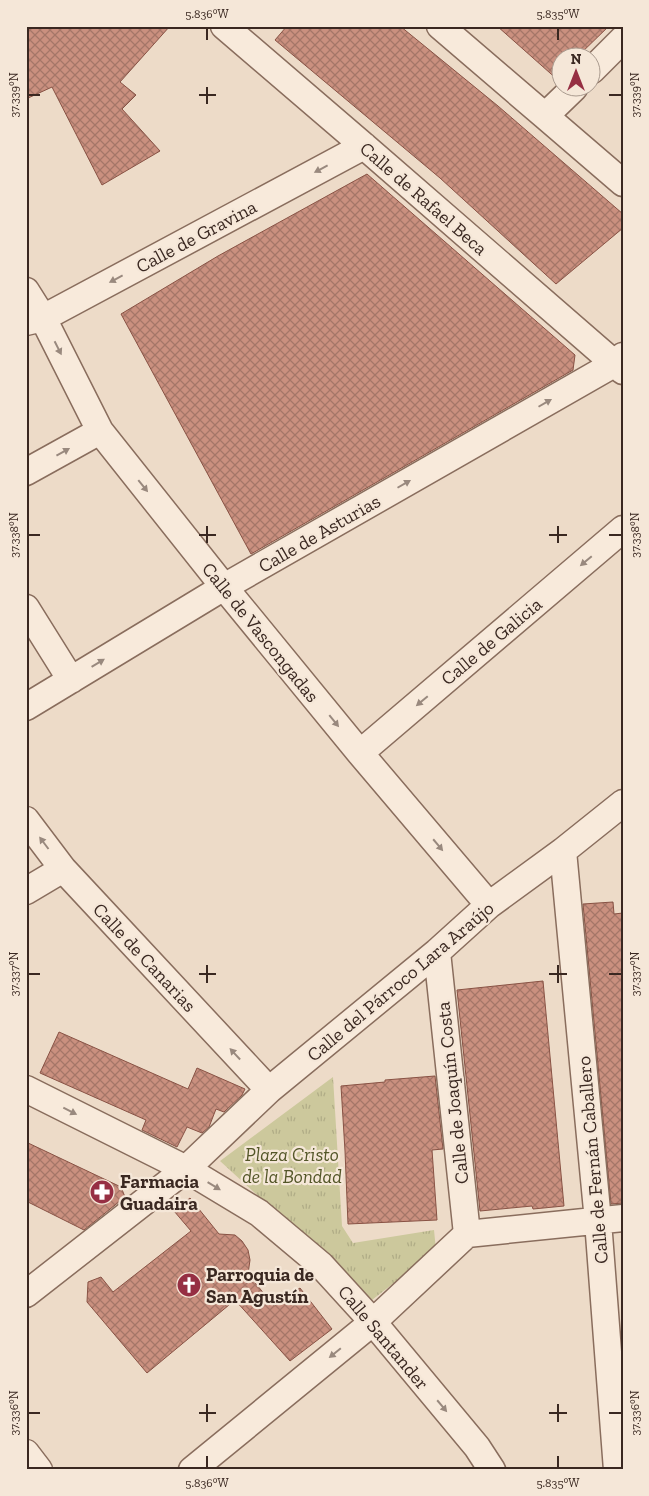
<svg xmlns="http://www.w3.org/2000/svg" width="649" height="1496" viewBox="0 0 649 1496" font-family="'Zilla Slab',serif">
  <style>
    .park { fill: url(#park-tufts) }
    .building { fill: url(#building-cross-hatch); stroke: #885244 }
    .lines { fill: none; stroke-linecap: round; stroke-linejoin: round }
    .minor-casing { stroke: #896d5d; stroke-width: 29 }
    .minor { stroke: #f8eadb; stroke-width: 26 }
    .oneway { fill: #99897e }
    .ticks { fill: none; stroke: #3a2821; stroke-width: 2 }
    .labels { text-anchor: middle; stroke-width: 4.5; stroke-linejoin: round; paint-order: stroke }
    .street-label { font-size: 19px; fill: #3a2821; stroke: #f5e7d8 }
    .park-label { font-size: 19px; font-style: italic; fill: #535628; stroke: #f5e7d8 }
    .poi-label { font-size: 19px; font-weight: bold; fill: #3a2821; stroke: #f5e7d8; text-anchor: start }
    .neatline { fill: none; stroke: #3a2821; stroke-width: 2 }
    .ticks-label { font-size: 12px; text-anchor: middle; fill: #3a2821 }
  </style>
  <defs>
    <pattern id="park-tufts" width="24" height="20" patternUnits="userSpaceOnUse" patternTransform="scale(1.25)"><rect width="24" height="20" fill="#ccc89c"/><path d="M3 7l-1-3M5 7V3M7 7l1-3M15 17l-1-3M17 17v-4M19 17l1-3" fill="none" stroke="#b0ac86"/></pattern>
    <pattern id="building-cross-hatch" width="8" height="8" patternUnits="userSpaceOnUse" patternTransform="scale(1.25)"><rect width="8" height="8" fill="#ca907f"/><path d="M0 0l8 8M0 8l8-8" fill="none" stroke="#a57668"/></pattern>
  </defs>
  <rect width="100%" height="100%" fill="#eddbc8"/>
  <path class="park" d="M333 1077 342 1226 353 1243 434 1230 436 1250 372 1300 220 1161Z"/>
  <path class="building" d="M26 26H170L120 82 136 95 122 109 160 151 102 185 52 87 26 99Z
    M287 26H400L498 106 623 214V228L556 284 440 178 275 40Z
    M497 26H609L576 58H562V79L559 81Z
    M367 174 575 355 573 370 251 554 121 314 218 256Z
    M613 902 614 914 623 913V1203L611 1204 583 904Z
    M543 981 564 1206 533 1209 532 1206 480 1211 457 990Z
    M59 1032 188 1089 197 1068 245 1089 242 1095 224 1112 216 1109 209 1127 202 1133 187 1127 177 1147 142 1130 146 1120 40 1073Z
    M435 1076 443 1149 432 1150 437 1220 348 1224 345 1151 341 1086 385 1082V1080Z
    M26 1142 121 1187 125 1197 84 1230 26 1201Z
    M190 1198 219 1234 235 1235 242 1241 248 1250 250 1260 248 1274 274 1306 300 1288 332 1329 290 1361 235 1300 147 1373 87 1302 88 1282 101 1277 113 1292 191 1231 174 1211Z"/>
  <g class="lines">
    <defs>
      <path id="minor" d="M224 26 364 146 623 371
        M440 26 545 116 574 88
        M592 70 623 39
        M545 116 623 183
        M26 291 43 318 100 431 224 587 360 753 489 905
        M26 322 43 318 364 146
        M26 472 100 431
        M26 608 71 680
        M26 707 224 587 614 364 623 356
        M360 753 623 529
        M26 820 63 869 269 1090
        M563 851 598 1221 617 1470
        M26 891 63 869
        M437 952 467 1234
        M26 1089 186 1169 259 1213 321 1265 373 1322 477 1447 492 1470
        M26 1294 186 1169 269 1090 437 952 489 905 563 851 623 803
        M26 1453 39 1470
        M192 1470 373 1322 467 1234 623 1218"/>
    </defs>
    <use href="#minor" class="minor-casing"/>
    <use href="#minor" class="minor"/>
  </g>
  <defs><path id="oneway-solid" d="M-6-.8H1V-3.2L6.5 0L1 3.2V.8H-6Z" transform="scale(1.25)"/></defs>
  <g class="oneway">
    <use href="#oneway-solid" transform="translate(321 169) rotate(152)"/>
    <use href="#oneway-solid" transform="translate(116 279) rotate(152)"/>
    <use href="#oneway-solid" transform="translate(58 348) rotate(63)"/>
    <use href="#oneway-solid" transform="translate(545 403) rotate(-30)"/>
    <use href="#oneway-solid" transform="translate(63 452) rotate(-29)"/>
    <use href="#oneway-solid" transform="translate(404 484) rotate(-30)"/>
    <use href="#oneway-solid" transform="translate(143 486) rotate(51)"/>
    <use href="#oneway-solid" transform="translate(586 561) rotate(140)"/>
    <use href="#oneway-solid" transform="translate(98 663) rotate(-31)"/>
    <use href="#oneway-solid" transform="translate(422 701) rotate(140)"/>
    <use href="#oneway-solid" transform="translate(334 721) rotate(51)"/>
    <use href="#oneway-solid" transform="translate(44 843) rotate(-127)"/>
    <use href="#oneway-solid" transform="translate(438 845) rotate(50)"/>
    <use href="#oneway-solid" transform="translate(235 1054) rotate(-133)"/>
    <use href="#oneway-solid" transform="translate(70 1111) rotate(27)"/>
    <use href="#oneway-solid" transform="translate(214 1186) rotate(31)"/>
    <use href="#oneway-solid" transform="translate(335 1353) rotate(141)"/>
    <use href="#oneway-solid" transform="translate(442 1406) rotate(50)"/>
  </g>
  <path class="ticks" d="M207 28V40M558 28V40M207 87V104M28 95H40M199 95H216M609 95H622M207 526V543M558 526V543M28 535H40M199 535H216M549 535H567M609 535H622M207 965V983M558 965V983M28 974H40M199 974H216M549 974H567M609 974H622M207 1404V1422M558 1404V1422M28 1413H40M199 1413H216M549 1413H567M609 1413H622M207 1456V1468M558 1456V1468"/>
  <defs>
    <symbol id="pharmacy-disc" viewBox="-11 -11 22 22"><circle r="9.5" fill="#962f43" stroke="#f5e7d8"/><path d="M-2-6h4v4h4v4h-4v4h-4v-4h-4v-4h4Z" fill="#fff"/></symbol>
    <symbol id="church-disc" viewBox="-11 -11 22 22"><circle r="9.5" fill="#962f43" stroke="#f5e7d8"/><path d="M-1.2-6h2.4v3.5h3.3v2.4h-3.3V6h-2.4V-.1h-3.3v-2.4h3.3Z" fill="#fff"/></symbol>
  </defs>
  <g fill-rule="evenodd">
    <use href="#pharmacy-disc" x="88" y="1178" width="28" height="28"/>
    <use href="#church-disc" x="175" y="1271" width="28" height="28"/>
  </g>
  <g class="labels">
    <g class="street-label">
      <text transform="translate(424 198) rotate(41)" y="7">Calle de Rafael Beca</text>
      <text transform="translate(196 236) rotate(-28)" y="7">Calle de Gravina</text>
      <text transform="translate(319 533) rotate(-30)" y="7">Calle de Asturias</text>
      <text transform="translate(261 632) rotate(51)" y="7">Calle de Vascongadas</text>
      <text transform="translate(491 641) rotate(-40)" y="7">Calle de Galicia</text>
      <text transform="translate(145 957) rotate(47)" y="7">Calle de Canarias</text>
      <text transform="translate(400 981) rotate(-40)" y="7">Calle del Párroco Lara Araújo</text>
      <text transform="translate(452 1093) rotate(-96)" y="7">Calle de Joaquín Costa</text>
      <text transform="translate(592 1160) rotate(-95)" y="7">Calle de Fernán Caballero</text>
      <text transform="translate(384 1337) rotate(50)" y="7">Calle Santander</text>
    </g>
    <g class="park-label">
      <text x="292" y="1161">Plaza Cristo<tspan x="292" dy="22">de la Bondad</tspan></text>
    </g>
    <g class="poi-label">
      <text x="120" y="1188">Farmacia<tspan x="120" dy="22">Guadaira</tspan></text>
      <text x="206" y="1281">Parroquia de<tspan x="206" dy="22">San Agustín</tspan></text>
    </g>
  </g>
  <rect width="649" height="1496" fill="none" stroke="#f5e7d8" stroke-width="55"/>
  <g transform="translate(576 72)"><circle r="24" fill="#f5e7d8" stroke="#aa9b8f"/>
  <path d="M0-4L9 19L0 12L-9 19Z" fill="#962f43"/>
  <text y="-8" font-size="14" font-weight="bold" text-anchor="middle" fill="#3a2821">N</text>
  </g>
  <rect x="28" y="28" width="594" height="1440" class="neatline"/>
  <g class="ticks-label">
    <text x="207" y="18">5.836°W</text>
    <text x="558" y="18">5.835°W</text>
    <text transform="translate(14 95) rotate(-90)" y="4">37.339°N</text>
    <text transform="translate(635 95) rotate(-90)" y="4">37.339°N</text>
    <text transform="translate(14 535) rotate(-90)" y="4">37.338°N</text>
    <text transform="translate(635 535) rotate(-90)" y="4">37.338°N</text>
    <text transform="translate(14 974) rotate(-90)" y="4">37.337°N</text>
    <text transform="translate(635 974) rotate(-90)" y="4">37.337°N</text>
    <text transform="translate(14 1413) rotate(-90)" y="4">37.336°N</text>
    <text transform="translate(635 1413) rotate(-90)" y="4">37.336°N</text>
    <text x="207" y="1487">5.836°W</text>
    <text x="558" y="1487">5.835°W</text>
  </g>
</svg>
